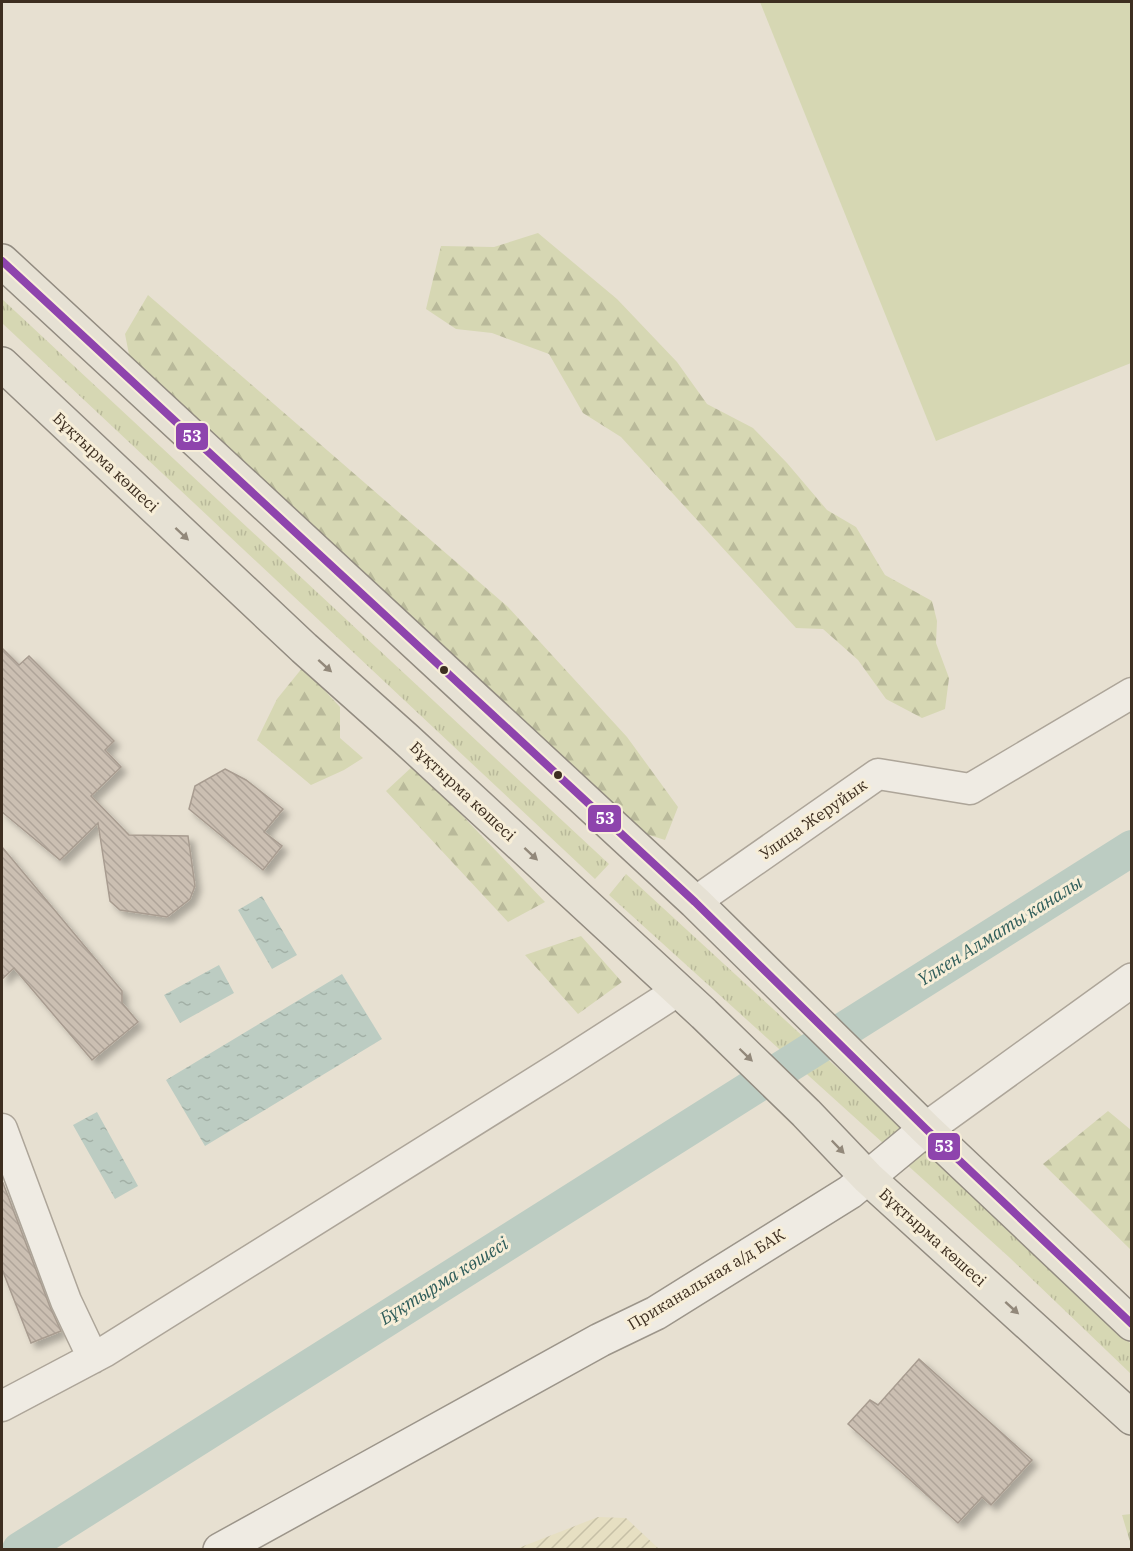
<svg xmlns="http://www.w3.org/2000/svg" width="1133" height="1551" viewBox="0 0 1133 1551" font-family="'IBM Plex Serif',serif">
  <style>
    .farmland { fill: url(#farmland-furrows) }
    .grass { fill: url(#grass-tufts) }
    .forest { fill: url(#forest-firs) }
    .pitch { fill: #d6d7b3 }
    .water { fill: url(#water-ripples) }
    .lines { fill: none; stroke-linecap: round; stroke-linejoin: round }
    .canal { stroke: #bcccc2; stroke-width: 36 }
    .building { fill: url(#building-back-hatch); stroke: #a89c90; stroke-width: 1.5; filter: url(#shadow) }
    .minor-casing { stroke: #ada599; stroke-width: 33 }
    .tertiary-casing { stroke: #ada599; stroke-width: 36 }
    .secondary-casing { stroke: #9c958a; stroke-width: 36 }
    .primary-casing { stroke: #928b80; stroke-width: 36 }
    .minor { stroke: #efebe3; stroke-width: 30 }
    .tertiary { stroke: #efebe3; stroke-width: 33 }
    .secondary { stroke: #efebe3; stroke-width: 33 }
    .primary { stroke: #e6e1d4; stroke-width: 33 }
    .bus-1-casing { stroke: #f7eed8; stroke-width: 12 }
    .bus-1 { stroke: #8e44ad; stroke-width: 8 }
    .oneway { fill: #92887a }
    .bus-dot { fill: #3d2e20; stroke: #f7eed8; stroke-width: 2 }
    .labels { text-anchor: middle; stroke-width: 6; stroke-linejoin: round; paint-order: stroke }
    .street-label { font-size: 16px; fill: #3d2e20; stroke: #f7eed8 }
    .water-label { font-size: 18px; font-style: italic; fill: #2f5d5a; stroke: #f7eed8 }
    .line-badge { stroke: #f7eed8; stroke-width: 2 }
    .badge-label { font-size: 16px; text-anchor: middle; font-weight: bold; fill: #fff }
  </style>
  <defs>
    <pattern id="farmland-furrows" width="10" height="10" patternUnits="userSpaceOnUse" patternTransform="scale(1.5)"><rect width="10" height="10" fill="#e6dfc2"/><path d="M-1 1l2-2M0 10L10 0M9 11l2-2" fill="none" stroke="#c6c0a6"/></pattern>
    <pattern id="grass-tufts" width="24" height="20" patternUnits="userSpaceOnUse" patternTransform="scale(1.5)"><rect width="24" height="20" fill="#d6d7b3"/><path d="M3 7l-1-3M5 7V3M7 7l1-3M15 17l-1-3M17 17v-4M19 17l1-3" fill="none" stroke="#b9b99a"/></pattern>
    <pattern id="forest-firs" width="22" height="20" patternUnits="userSpaceOnUse" patternTransform="scale(1.5)"><rect width="22" height="20" fill="#d6d7b3"/><path d="M5 1l3.5 6h-7zM16 11l3.5 6h-7z" fill="#b9b99a"/></pattern>
    <pattern id="water-ripples" width="26" height="14" patternUnits="userSpaceOnUse" patternTransform="scale(1.5)"><rect width="26" height="14" fill="#bcccc2"/><path d="M2 4q2-2 4 0t4 0M15 11q2-2 4 0t4 0" fill="none" stroke="#a2b0a6"/></pattern>
    <pattern id="building-back-hatch" width="6" height="6" patternUnits="userSpaceOnUse" patternTransform="scale(1.5)"><rect width="6" height="6" fill="#cbbfb2"/><path d="M-1 5l2 2M0 0l6 6M5-1l2 2" fill="none" stroke="#afa499"/></pattern>
    <filter id="shadow"><feDropShadow dx="5.5" dy="5.5" stdDeviation="3" flood-color="#0004"/></filter>
  </defs>
  <rect width="100%" height="100%" fill="#e7e0d1"/>
  <path class="farmland" d="M598 1517 626 1518 659 1549H516Z"/>
  <path class="grass" d="M2 299 609 864 595 879 2 323Z
    M626 874 1028 1243 1131 1344V1374L1010 1258 609 895Z"/>
  <path class="forest" d="M538 233 617 299 677 362 707 404 753 428 787 463 827 510 856 527 885 575 932 601 937 621 936 643 949 678 945 709 922 718 886 699 858 660 823 629 796 628 621 437 583 413 549 354 492 333 456 329 426 309 441 246 494 247Z
    M148 295 508 607 627 737 678 807 665 840 630 829 132 370 125 334Z
    M303 667 340 707V738L363 758 344 770 311 785 257 740 277 699Z
    M414 765 545 902 508 922 386 791Z
    M581 936 622 982 578 1014 525 955Z
    M1108 1111 1131 1130V1250L1043 1164Z
    M1131 1514H1132L1131 1545 1122 1515Z"/>
  <path class="pitch" d="M760 2H1131V363L936 441Z"/>
  <path class="water" d="M262 896 297 955 272 969 238 910Z
    M219 965 234 993 180 1023 164 995Z
    M342 974 382 1039 205 1146 166 1080Z
    M97 1112 138 1186 115 1199 73 1125Z"/>
  <g class="lines">
    <path class="canal" d="M20 1550 1132 848"/>
  </g>
  <path class="building" d="M2 648 19 665 29 656 114 741 105 750 121 767 91 796 129 835 188 836 195 886 190 899 167 917 120 910 110 901 98 823 60 860 2 812Z
    M225 769 246 780 283 809 264 832 282 846 263 870 189 809 195 786Z
    M2 847 122 991V1003L138 1022 92 1060 14 968 2 979Z
    M3 1183 50 1307 61 1331 31 1343 2 1269V1184Z
    M919 1359 1032 1460 991 1505 982 1497 958 1523 848 1424 870 1400 878 1405Z"/>
  <g class="lines">
    <defs>
      <path id="minor" d="M695 902 878 774 970 789 1132 693
        M2 1129 66 1301 93 1358
        M2 1406 104 1352 561 1066 679 990"/>
      <path id="tertiary" d="M926 1129 1132 980"/>
      <path id="secondary" d="M220 1550 600 1340 656 1313 850 1192 926 1129"/>
      <path id="primary" d="M2 261 695 902 926 1129 1132 1324
        M2 364 304 648 406 739 704 1014 806 1113 868 1178 1132 1418"/>
    </defs>
    <use href="#minor" class="minor-casing"/>
    <use href="#tertiary" class="tertiary-casing"/>
    <use href="#secondary" class="secondary-casing"/>
    <use href="#primary" class="primary-casing"/>
    <use href="#minor" class="minor"/>
    <use href="#tertiary" class="tertiary"/>
    <use href="#secondary" class="secondary"/>
    <use href="#primary" class="primary"/>
    <defs>
      <path id="bus-1" d="M2 261 695 902 926 1129 1132 1324"/>
    </defs>
    <use href="#bus-1" class="bus-1-casing"/>
    <use href="#bus-1" class="bus-1"/>
  </g>
  <defs><path id="oneway-solid" d="M-6-.8H1V-3.2L6.5 0L1 3.2V.8H-6Z" transform="scale(1.5)"/></defs>
  <g class="oneway">
    <use href="#oneway-solid" transform="translate(182 534) rotate(43)"/>
    <use href="#oneway-solid" transform="translate(325 666) rotate(42)"/>
    <use href="#oneway-solid" transform="translate(531 854) rotate(43)"/>
    <use href="#oneway-solid" transform="translate(746 1055) rotate(44)"/>
    <use href="#oneway-solid" transform="translate(838 1147) rotate(46)"/>
    <use href="#oneway-solid" transform="translate(1012 1308) rotate(42)"/>
  </g>
  <g class="bus-dot">
    <circle cx="444" cy="670" r="5"/>
    <circle cx="558" cy="775" r="5"/>
  </g>
  <g class="labels">
    <g class="street-label">
      <text transform="translate(106 462) rotate(43)" y="6">Бұқтырма көшесі</text>
      <text transform="translate(463 791) rotate(43)" y="6">Бұқтырма көшесі</text>
      <text transform="translate(813 819) rotate(-35)" y="6">Улица Жеруйык</text>
      <text transform="translate(933 1237) rotate(42)" y="6">Бұқтырма көшесі</text>
      <text transform="translate(706 1279) rotate(-31)" y="6">Приканальная а/д БАК</text>
    </g>
    <g class="water-label">
      <text transform="translate(1000 931) rotate(-32)" y="6">Үлкен Алматы каналы</text>
      <text transform="translate(444 1281) rotate(-32)" y="6">Бұқтырма көшесі</text>
    </g>
  </g>
  <g class="line-badge">
    <rect x="175" y="422" width="34" height="29" rx="6" fill="#8e44ad"/>
    <rect x="587" y="804" width="35" height="29" rx="6" fill="#8e44ad"/>
    <rect x="927" y="1132" width="34" height="29" rx="6" fill="#8e44ad"/>
  </g>
  <g class="badge-label">
    <text x="192" y="442">53</text>
    <text x="605" y="824">53</text>
    <text x="944" y="1152">53</text>
  </g>
  <rect width="1133" height="1551" fill="none" stroke="#3d2e20" stroke-width="6"/>
</svg>
